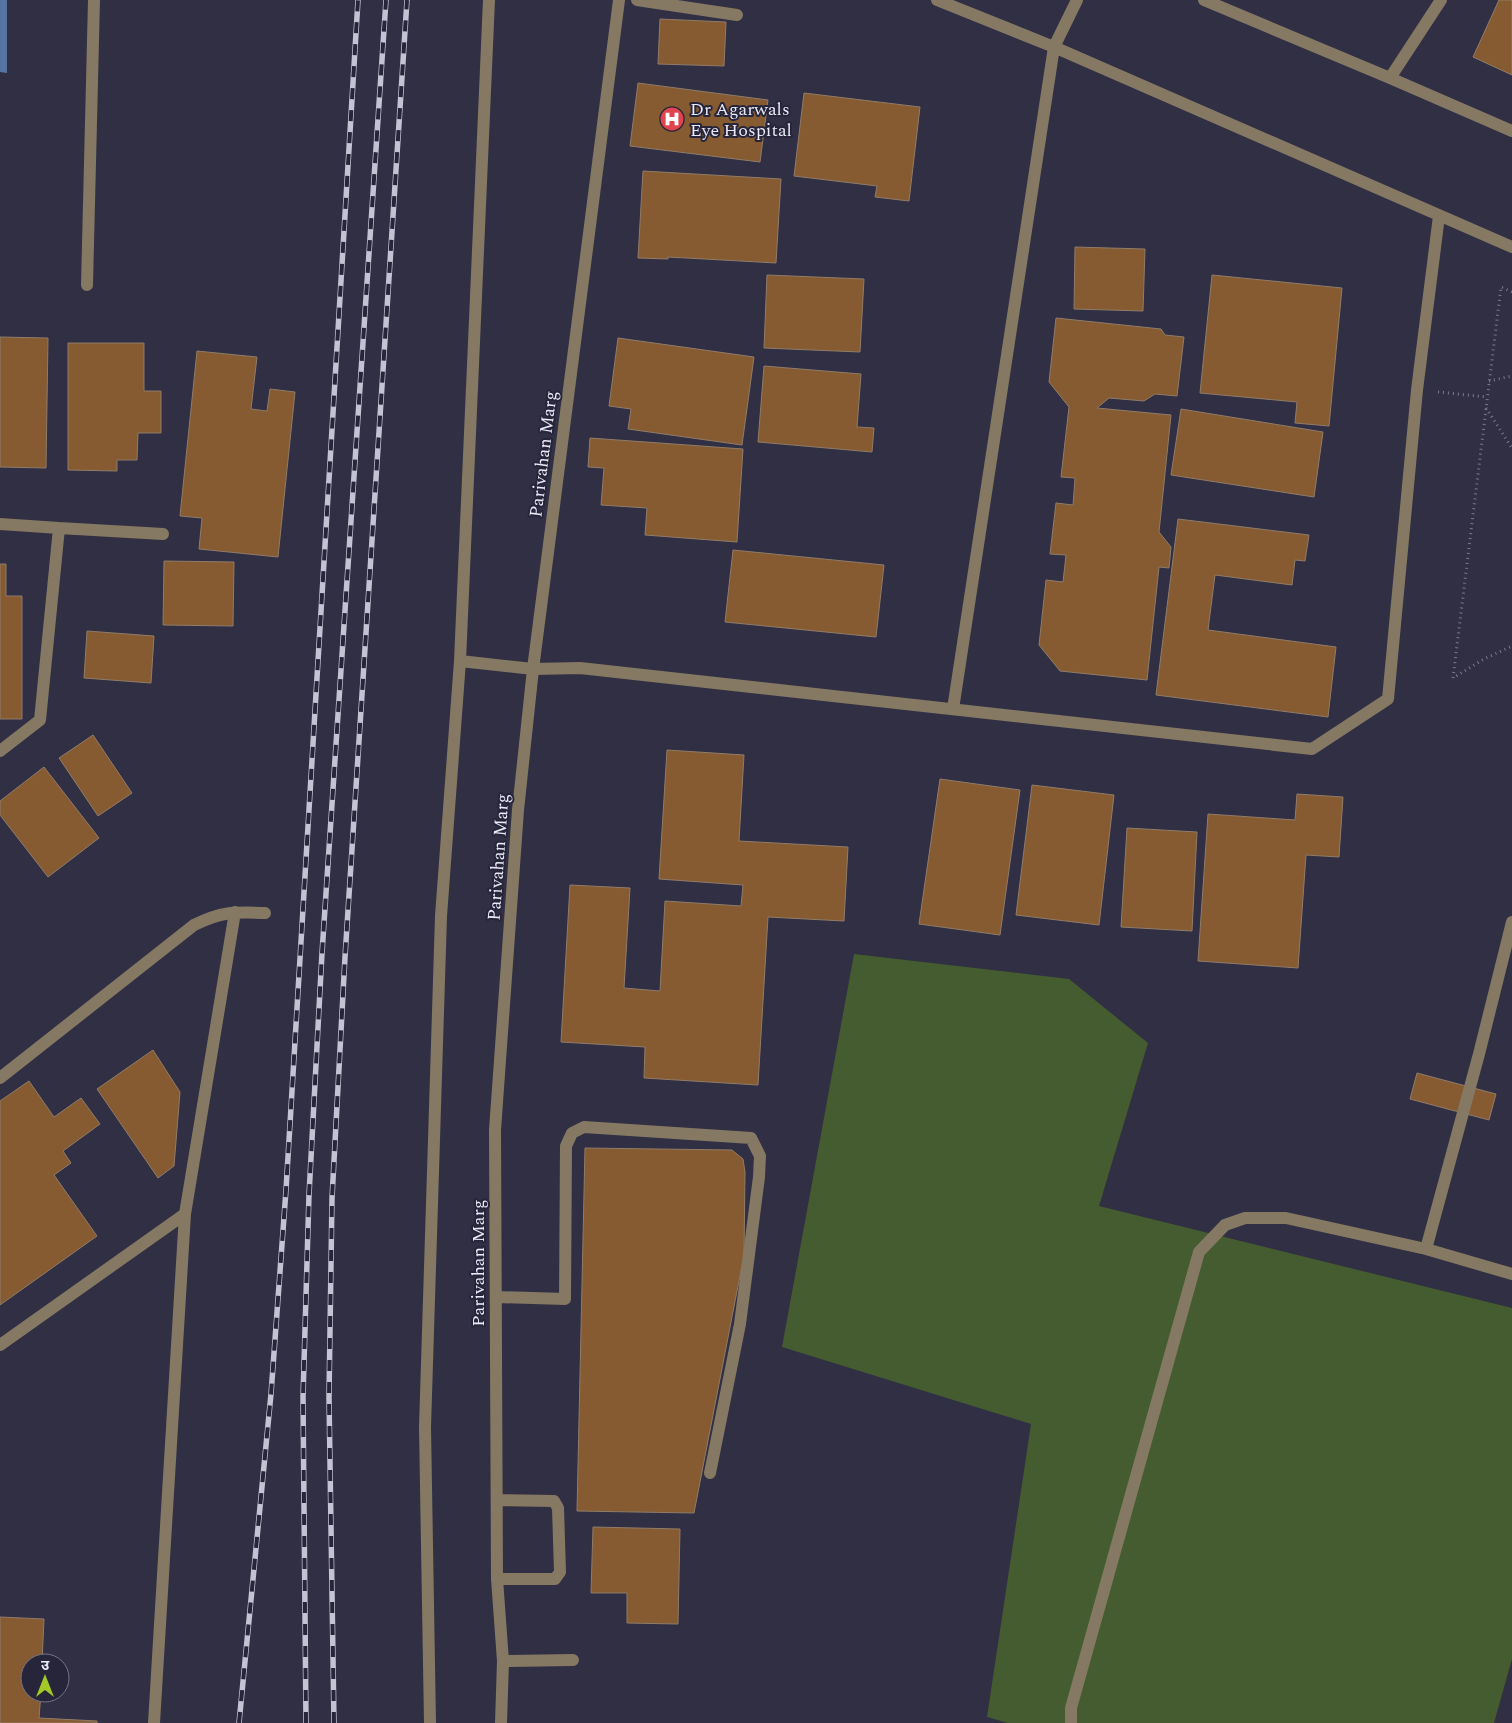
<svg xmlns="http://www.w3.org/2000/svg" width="1512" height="1723" viewBox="0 0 1512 1723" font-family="Spectral,'Noto Sans Devanagari',serif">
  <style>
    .green { fill: #445c2f }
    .water { fill: #5775a3 }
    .building { fill: #865b32; stroke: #907c69 }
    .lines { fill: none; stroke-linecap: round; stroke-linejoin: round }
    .path { stroke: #7b7a8c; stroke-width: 3; stroke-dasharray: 1 4; stroke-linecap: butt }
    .minor { stroke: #857963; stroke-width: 12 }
    .rail-casing { stroke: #c4c3d3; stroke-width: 5.5 }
    .rail { stroke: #272539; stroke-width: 4; stroke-dasharray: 11; stroke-linecap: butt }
    .labels { text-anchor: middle; stroke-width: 4; stroke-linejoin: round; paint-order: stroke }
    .poi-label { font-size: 18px; fill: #e9e9f7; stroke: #272539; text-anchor: start }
    .street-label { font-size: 18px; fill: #e9e9f7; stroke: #272539 }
  </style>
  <rect width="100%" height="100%" fill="#312f44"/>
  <path class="green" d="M854 954 1069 979 1148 1043 1099 1206 1512 1308V1659L1494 1723H1008L987 1717 1031 1424 782 1347Z"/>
  <path class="water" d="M0 0H7V73L0 72Z"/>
  <path class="building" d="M1499 0H1512V75L1473 57Z
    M660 19 726 22 724 66 658 64Z
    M638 83 768 100 760 162 630 146Z
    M804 93 920 107 909 201 875 197 877 186 794 176Z
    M643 171 781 179 776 263 668 257V259L638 258Z
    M1075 247 1145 249 1143 311 1074 309Z
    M767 275 864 279 860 352 764 348Z
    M1212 275 1342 288 1329 426 1295 423 1297 402 1200 393Z
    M1056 318 1161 329 1165 335 1184 337 1177 396 1155 394 1144 401 1109 398 1097 408 1171 415 1159 532 1171 547 1169 568 1159 567 1147 680 1060 671 1039 645 1046 580 1063 582 1066 555 1050 554 1056 503 1073 505 1075 478 1061 477 1069 407 1049 382Z
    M0 337 48 338 46 468 0 467Z
    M618 338 754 357 742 445 628 429 631 409 609 406Z
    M68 343H144V391H161V433H138L137 460H117V471L68 470Z
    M197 351 257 357 251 409 267 411 270 389 295 392 278 557 199 549 202 518 180 516Z
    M764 366 861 374 857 427 874 428 872 452 758 442Z
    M1181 409 1323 432 1314 497 1171 475Z
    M590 438 743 449 737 542 645 535 647 508 601 505 604 468 588 467Z
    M1178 519 1309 535 1305 561 1295 560 1292 585 1215 575 1208 630 1336 647 1328 717 1156 695Z
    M733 550 884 565 876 637 725 622Z
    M164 561 234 562 233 626 163 625Z
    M0 564H6V596H22V719H0Z
    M87 631 154 636 151 683 84 678Z
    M93 735 132 793 98 816 59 758Z
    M667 750 744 755 739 841 848 847 844 921 768 917 758 1085 644 1078 645 1047 561 1042 570 885 630 888 624 988 660 991 665 901 741 906 743 885 659 879Z
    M44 767 99 838 48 877 0 815V801Z
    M940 779 1020 790 1000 935 919 924Z
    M1032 785 1114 795 1099 925 1016 915Z
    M1297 794 1343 797 1339 857 1306 855 1298 968 1198 961 1208 814 1295 820Z
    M1127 828 1197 832 1192 931 1121 927Z
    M153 1050 180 1092 174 1166 158 1178 97 1089Z
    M1417 1073 1496 1094 1489 1120 1410 1099Z
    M29 1081 54 1117 81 1098 100 1124 63 1151 71 1163 54 1175 97 1236 0 1305V1101Z
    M585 1148 732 1150 743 1159 745 1172 744 1255 694 1513 577 1511Z
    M593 1527 680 1529 678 1624 627 1623V1593H591Z
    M0 1617 44 1619 42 1663H30V1693H41L39 1718 97 1721V1723H0Z"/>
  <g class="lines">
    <path class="path" d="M1512 292 1501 287 1453 678 1484 659 1512 646
      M1489 381 1512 376
      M1438 392 1487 397
      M1486 408 1512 448"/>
    <path class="minor" d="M637 0 737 15
      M937 0 1054 47 1512 247
      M1204 0 1390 78 1512 131
      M1390 78 1441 0
      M87 285 94 0
      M0 524 59 528 40 720 0 751
      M59 528 163 534
      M460 661 533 669 580 668 1312 749 1388 699 1417 390 1439 216
      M953 709 1054 47 1077 0
      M1512 922 1479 1054 1426 1249 1512 1274
      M0 1078 194 925C223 911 234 912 265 913
      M496 1297 565 1299 566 1146 572 1133 584 1127 751 1138 760 1156 759 1177 740 1324 710 1473
      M0 1345 185 1214
      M497 1500 554 1501 558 1508 560 1572 555 1579H497
      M503 1661 573 1660
      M154 1723 185 1214 235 912
      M430 1723 425 1427 441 916 460 661 489 0
      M501 1723 503 1661 497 1579 495 1130 518 810 533 669 619 0
      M1071 1723V1708L1199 1252 1225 1225 1245 1218H1286L1426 1249"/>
    <defs>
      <path id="rail" d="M239 1723 271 1394 286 1190 358 0
        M306 1723 303 1397 309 1195 322 953 386 0
        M334 1723 329 1397 332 1198 345 957 407 0"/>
    </defs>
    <use href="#rail" class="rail-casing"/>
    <use href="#rail" class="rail"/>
  </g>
  <defs>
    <symbol id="hospital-disc" viewBox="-11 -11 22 22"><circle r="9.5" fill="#e0444e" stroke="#272539"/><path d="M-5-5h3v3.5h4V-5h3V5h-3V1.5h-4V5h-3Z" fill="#fff"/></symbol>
  </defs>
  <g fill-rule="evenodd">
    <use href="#hospital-disc" x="658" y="105" width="28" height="28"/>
  </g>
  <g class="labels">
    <g class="poi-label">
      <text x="690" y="115">Dr Agarwals<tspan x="690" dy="21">Eye Hospital</tspan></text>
    </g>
    <g class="street-label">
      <text transform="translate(543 454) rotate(-83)" y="6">Parivahan Marg</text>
      <text transform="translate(498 857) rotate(-86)" y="6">Parivahan Marg</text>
      <text transform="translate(478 1263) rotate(-90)" y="6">Parivahan Marg</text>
    </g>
  </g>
  <g transform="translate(45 1678)"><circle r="24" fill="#272539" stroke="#757385"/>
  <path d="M0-4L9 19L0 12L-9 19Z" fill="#a3c926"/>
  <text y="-8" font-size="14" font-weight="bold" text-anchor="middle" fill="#e9e9f7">उ</text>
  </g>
</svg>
